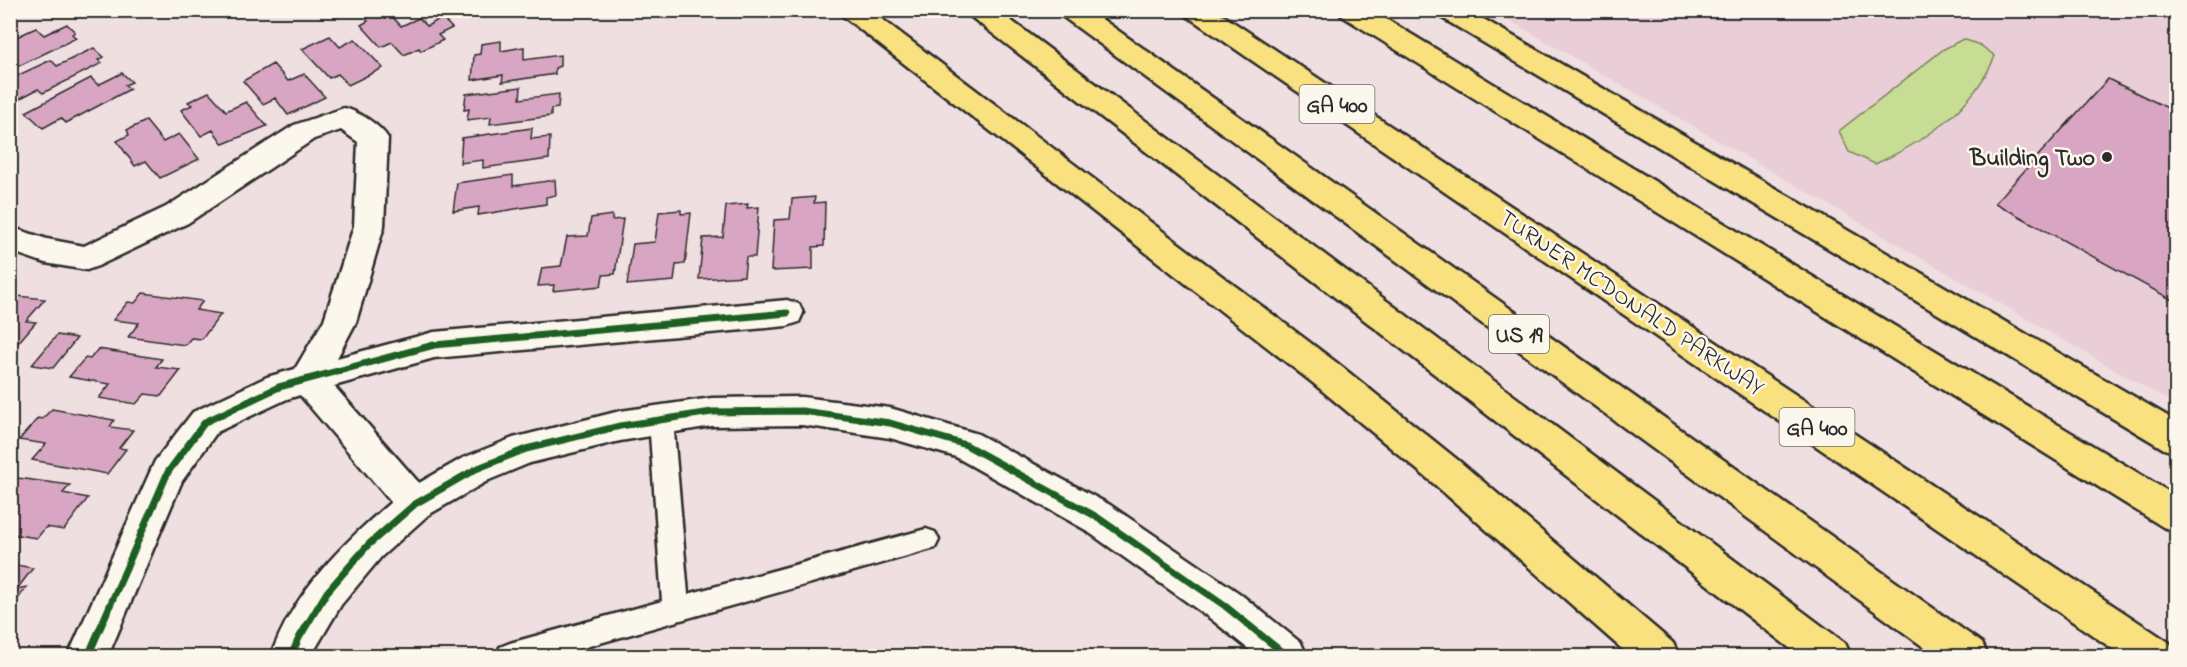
<svg xmlns="http://www.w3.org/2000/svg" width="2187" height="667" viewBox="0 0 2187 667" font-family="'Indie Flower',sans-serif">
  <style>
    .built { fill: #e9ced7 }
    .green { fill: #c7dd93; stroke: #79845f; stroke-width: 1.5 }
    .building { fill: #d8a6c3; stroke: #2b2b2b; stroke-width: 1.5 }
    .lines { fill: none; stroke-linecap: round; stroke-linejoin: round }
    .lane-casing { stroke: #2b2b2b; stroke-width: 5 }
    .street-casing { stroke: #2b2b2b; stroke-width: 5 }
    .highway-casing { stroke: #2b2b2b; stroke-width: 5 }
    .lane { fill: #fbf7ec; fill-rule: evenodd }
    .street { fill: #fbf7ec; fill-rule: evenodd }
    .highway { fill: #fae180; fill-rule: evenodd }
    .cycleway-casing { stroke: #fbf7ec; stroke-width: 10 }
    .cycleway { stroke: #1b5e20; stroke-width: 7 }
    .poi-dot { fill: #2b2b2b; stroke: #fbf7ec; stroke-width: 2 }
    .labels { text-anchor: middle; stroke-width: 5; stroke-linejoin: round; paint-order: stroke }
    .shield { fill: #fbf7ec; stroke: #696865; stroke-width: 1.5 }
    .shield-label { font-size: 22px; font-weight: bold; fill: #2b2b2b }
    .poi-label { font-size: 24px; font-weight: bold; fill: #2b2b2b; stroke: #fbf7ec; text-anchor: end }
    .street-label { font-size: 24px; fill: #2b2b2b; stroke: #fbf7ec }
  </style>
  <rect width="100%" height="100%" fill="#f0dfe0"/>
  <filter id="ink" filterUnits="userSpaceOnUse"><feTurbulence type="fractalNoise" baseFrequency=".0167" numOctaves="2"/><feDisplacementMap in="SourceGraphic" scale="12" xChannelSelector="R" yChannelSelector="G"/><feConvolveMatrix kernelMatrix="1 2 1 2 8 2 1 2 1" color-interpolation-filters="sRGB"/></filter>
  <g filter="url(#ink)">
    <path class="built" d="M1493 11H2176V405Z"/>
    <path class="green" d="M1963 39 1980 45 1995 56C1973 109 1926 141 1875 164L1849 152 1839 131 1944 49Z"/>
    <path class="building" d="M384 10H386L401 26 419 18 427 26 442 18 452 28 438 35 443 40 421 51 419 48 404 55 392 42 381 47 361 25 368 21 366 19Z
      M67 24 75 32 72 34 76 38 19 66 10 65V40L36 28 44 35Z
      M330 36 340 47 355 39 383 68 348 85 338 74 329 78 302 49Z
      M501 41V51L524 47V60L560 55V66L555 68V74L502 82 503 75 472 80 474 55 480 54 481 44Z
      M94 48 104 57 98 60 102 63 43 93 38 89 15 101 10 96V79L51 60 57 66Z
      M273 64 288 81 304 74 325 97 288 115 275 98 263 104 243 81Z
      M122 73 132 82 125 85 130 89 66 123 61 118 43 128 26 112 91 78 98 85Z
      M2108 79 2176 112V302L1995 203Z
      M521 87 520 99 559 94 558 108 551 109V116L490 124 491 117 467 120 469 109 464 110 466 94Z
      M209 92 226 111 246 102 267 126 223 144 213 130 201 136 181 110 192 105 188 102Z
      M146 121 163 142 179 134 199 159 160 178 146 161 135 166 117 141 129 135 127 130Z
      M532 128 531 139 550 137 549 159 483 168V160L460 163 462 138Z
      M513 175V186L555 180 556 195 546 197V204L478 215 479 207 453 211 457 183Z
      M815 197 814 203 825 202 824 246 813 247V269L771 271 774 220 790 219 792 199Z
      M748 204 747 208 759 207 755 257H746L744 276 699 279 703 238 723 237 726 206Z
      M681 210V214L691 213 685 264 676 265 674 281 627 285 633 244 655 242 659 212Z
      M612 215V220L623 219 615 274 603 275 601 286 553 291 554 285 538 286 542 268 561 266 567 237 588 236 591 218Z
      M143 293 203 301 196 310 221 314 202 339 191 338 185 345 128 337 139 323 113 320 128 302 135 303Z
      M17 296 45 299 26 321 36 322 10 352V302Z
      M57 335 77 338 53 368 32 365Z
      M98 349 162 359 156 367 181 370 161 396 145 394 136 404 99 398 110 384 69 377 85 358 90 359Z
      M52 409 114 420 110 427 133 430 119 448 126 449 107 474 32 460 46 444 19 440 38 418 42 419Z
      M10 477 70 485 63 493 88 498 64 530 46 527 37 538 10 534Z
      M10 564 33 568 17 589 27 587 10 609Z"/>
    <g class="lines">
      <defs>
        <path id="lane" d="M661 410 669 413 673 420 688 594 926 529 935 532 939 540 935 548 554 656H497L500 647 510 643 662 601 649 420 653 413Z"/>
        <path id="street" d="M344 108C359 112 379 124 388 138L384 226 356 322 337 358 434 332 787 300 799 304 803 313 799 322 787 326 434 358 334 386 419 483 463 458 513 438 620 411 712 398 802 397 890 408 978 434 1110 505 1239 593 1301 643 1307 656H1257L1211 619 1084 529 956 457 890 438 802 425 712 426 620 441 530 463 489 480 428 515 381 557 341 605 311 656H271C292 594 342 544 391 502L300 395 287 399 217 432 182 481 108 656H68L155 461 193 412 267 377 295 369 324 320 354 226 358 142 341 130 314 139 188 223 98 266 87 270 45 263 10 251V227L47 239 84 246 166 207 294 125Z"/>
        <path id="highway" d="M839 10H870L1337 363 1459 461 1673 643 1679 656H1630L1433 483 1313 383 843 16Z
          M966 10H997L1845 643 1851 656H1800L970 16Z
          M1058 10H1089L1982 643 1988 656H1936L1062 16Z
          M1183 10H1215L2170 643 2176 656H2123L1187 16Z
          M1338 10H1371L2176 496V531L2163 527 1342 16Z
          M1435 10H1468L2176 421V453L2164 449 1439 16Z"/>
      </defs>
      <use href="#lane" class="lane-casing"/>
      <use href="#street" class="street-casing"/>
      <use href="#highway" class="highway-casing"/>
      <use href="#lane" class="lane"/>
      <use href="#street" class="street"/>
      <use href="#highway" class="highway"/>
      <defs>
        <path id="cycleway" d="M88 656 168 472 205 422 279 387 434 345 787 313
          M291 656 299 638 327 592 368 545 415 504 476 469 526 449 620 426 712 412 802 411 890 423 966 445 1097 517 1225 606 1287 656"/>
      </defs>
      <use href="#cycleway" class="cycleway-casing"/>
      <use href="#cycleway" class="cycleway"/>
    </g>
  </g>
  <circle class="poi-dot" cx="2107" cy="157" r="6"/>
  <g class="labels">
    <g class="shield">
      <rect x="1299.5" y="85" width="75" height="38" rx="4.5"/>
      <rect x="1489" y="315" width="60" height="38" rx="4.5"/>
      <rect x="1779.5" y="408" width="75" height="38" rx="4.5"/>
    </g>
    <g class="shield-label">
      <text x="1337" y="112">GA 400</text>
      <text x="1519" y="342">US 19</text>
      <text x="1817" y="435">GA 400</text>
    </g>
    <g class="poi-label">
      <text x="2095" y="165">Building Two</text>
    </g>
    <g class="street-label">
      <text transform="translate(1632 302) rotate(34)" y="8">TURNER MCDONALD PARKWAY</text>
    </g>
  </g>
  <rect width="2187" height="667" fill="none" stroke="#fbf7ec" stroke-width="36"/>
  <rect x="18" y="18" width="2151" height="631" fill="none" stroke="#2b2b2b" stroke-width="2" filter="url(#ink)"/>
</svg>
